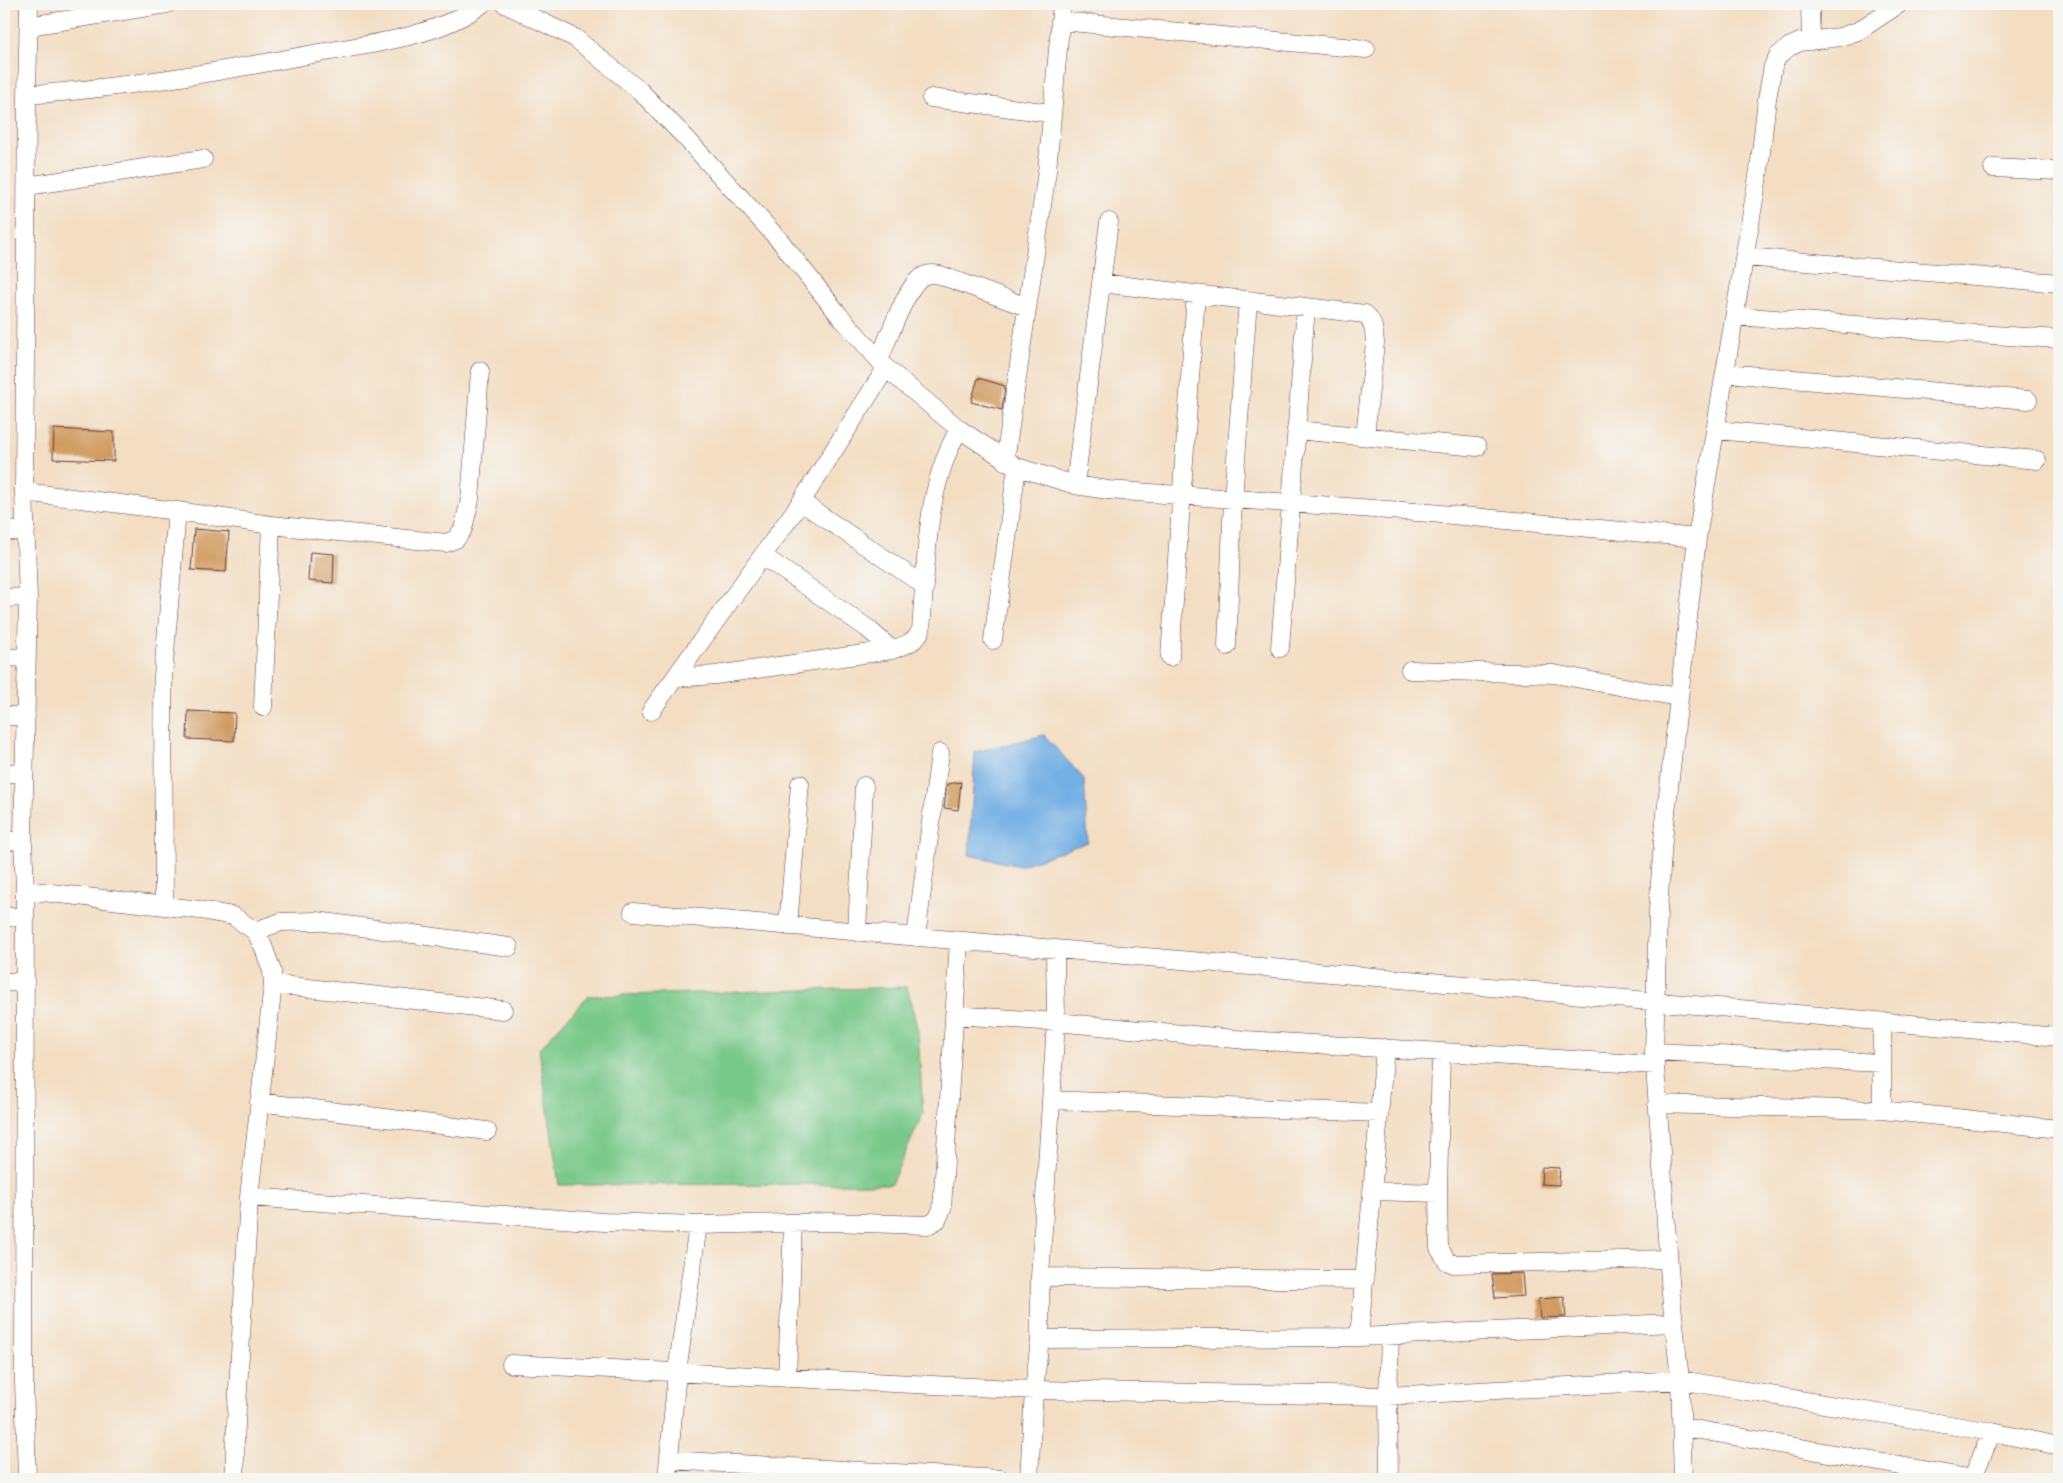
<svg xmlns="http://www.w3.org/2000/svg" width="2063" height="1483" viewBox="0 0 2063 1483" font-family="'Indie Flower',sans-serif">
  <style>
    .green { fill: #79c98a; stroke: #62745a }
    .water { fill: #72afe4; stroke: #5e6788 }
    .building { fill: #d09b61 }
    .lines { fill: none; stroke-linecap: round; stroke-linejoin: round }
    .street-casing { stroke: #633c42; stroke-width: 19 }
    .street { stroke: #fff; stroke-width: 18 }
  </style>
  <rect width="100%" height="100%" fill="#f6f6f2"/>
  <filter id="ink" filterUnits="userSpaceOnUse"><feTurbulence type="fractalNoise" baseFrequency=".02" numOctaves="2"/><feDisplacementMap in="SourceGraphic" scale="10" xChannelSelector="R" yChannelSelector="G"/><feConvolveMatrix kernelMatrix="1 2 1 2 8 2 1 2 1" color-interpolation-filters="sRGB"/></filter>
  <filter id="wash" filterUnits="userSpaceOnUse"><feTurbulence type="fractalNoise" baseFrequency=".0096" numOctaves="4" result="noise"/><feDisplacementMap in="SourceGraphic" scale="20" xChannelSelector="R" yChannelSelector="G"/><feGaussianBlur stdDeviation="1.12" result="paint"/><feColorMatrix in="noise" values="0 0 0 0 0 0 0 0 0 0 0 0 0 0 0 0 0 1.4 0 .05"/><feComposite in="paint" operator="in"/></filter>
  <g filter="url(#wash)">
    <rect width="100%" height="100%" fill="#f3dec3"/>
    <path class="green" d="M907 987 918 1031 923 1114 891 1184 559 1185 539 1049 588 996Z"/>
    <path class="water" d="M1044 735 1084 779 1088 842 1020 866 969 855 975 752Z"/>
    <g id="blocks">
      <path class="building" d="M978 378 1005 386 1002 410 971 402Z
        M54 429 114 432V461L53 459Z
        M194 529 229 532 226 572 191 570Z
        M310 552 334 554 333 583 308 581Z
        M188 711 235 713 234 741 187 739Z
        M961 782 958 810 944 808 947 784Z
        M1542 1167 1560 1168 1559 1185 1541 1184Z
        M1522 1273 1524 1296 1495 1298 1492 1274Z
        M1564 1297 1566 1317 1540 1318 1538 1299Z"/>
    </g>
  </g>
  <g filter="url(#ink)">
    <use href="#blocks" fill-opacity="0" stroke="#633c42" stroke-width="1"/>
    <g class="lines">
      <defs>
        <path id="street" d="M505 4 575 38 640 91 685 137 781 242 839 315 886 368 959 429 1017 467 1075 485 1108 490 1430 513 1697 538
          M1810 4 1811 41
          M1060 21 1366 49
          M29 26 167 4
          M27 95C123 88 218 72 313 54 368 44 436 38 482 4
          M931 98 1051 113
          M1993 168 2059 171
          M27 186 203 159
          M1745 257 2059 283
          M1101 283 1365 314C1374 322 1374 331 1375 343L1365 436
          M1735 316 1992 335 2059 339
          M879 360C887 341 905 292 918 280 924 274 932 273 940 275L1027 307
          M1726 373 2028 400
          M1296 430 1477 447
          M1716 430 2037 460
          M1005 461 1047 171 1062 4
          M1075 485 1109 222
          M24 492 177 511 271 525 446 543 456 539 463 529 470 500 480 371
          M801 502 925 586
          M4 531H26
          M763 556 867 628 892 650
          M4 598 28 597
          M993 640 1017 467
          M1227 646 1233 499 1248 300
          M1280 648 1306 307
          M1170 657 1196 294
          M4 658 27 657
          M1410 670 1554 674 1678 697
          M675 678 715 675 892 650C905 645 915 643 921 630 927 561 924 491 959 429
          M263 707 271 525
          M651 711 801 502 886 368
          M4 716H26
          M4 773H25
          M4 841 23 840
          M25 890 200 910 233 916 255 931 263 946 272 971 273 984 249 1197 235 1442V1479
          M164 906 163 676 177 511
          M633 912 2059 1037
          M4 917H24
          M788 926 800 784
          M255 931 281 922 317 921 509 947
          M857 932 864 786
          M916 937 940 753
          M4 982H25
          M273 984 503 1010
          M954 1015 1056 1022 1246 1040 1655 1065
          M1441 1052 1438 1193 1439 1248 1447 1261 1453 1264 1668 1259
          M1654 1052 1882 1063
          M1051 1100 1379 1113
          M259 1102 487 1131
          M1657 1104 1882 1110 2059 1129
          M1882 1110V1022
          M1373 1191 1438 1193
          M249 1197 604 1222 698 1225 830 1222 928 1225 937 1220 942 1209 959 941
          M1040 1277 1365 1280
          M1359 1337 1385 1048
          M1040 1339 1359 1337 1673 1323
          M511 1364 1034 1390 1388 1396 1680 1380 1992 1432 2059 1446
          M787 1378 793 1223
          M1683 1427 1973 1479
          M669 1460 1001 1479
          M27 1479 24 1382 25 890 23 840 28 597 24 492 27 95 29 4
          M667 1479 677 1372 698 1225
          M1029 1479 1034 1390 1040 1339V1277L1056 1022 1055 950
          M1389 1479 1388 1396 1390 1336
          M1683 1479 1680 1380 1671 1295 1654 1052 1658 911 1663 840 1697 538 1759 170 1767 99 1773 66 1778 56 1789 47 1800 42 1840 37 1858 31 1899 4
          M1972 1479 1992 1432"/>
      </defs>
      <use href="#street" class="street-casing"/>
      <use href="#street" class="street"/>
    </g>
  </g>
  <rect width="2063" height="1483" fill="none" stroke="#f6f6f2" stroke-width="20"/>
</svg>
